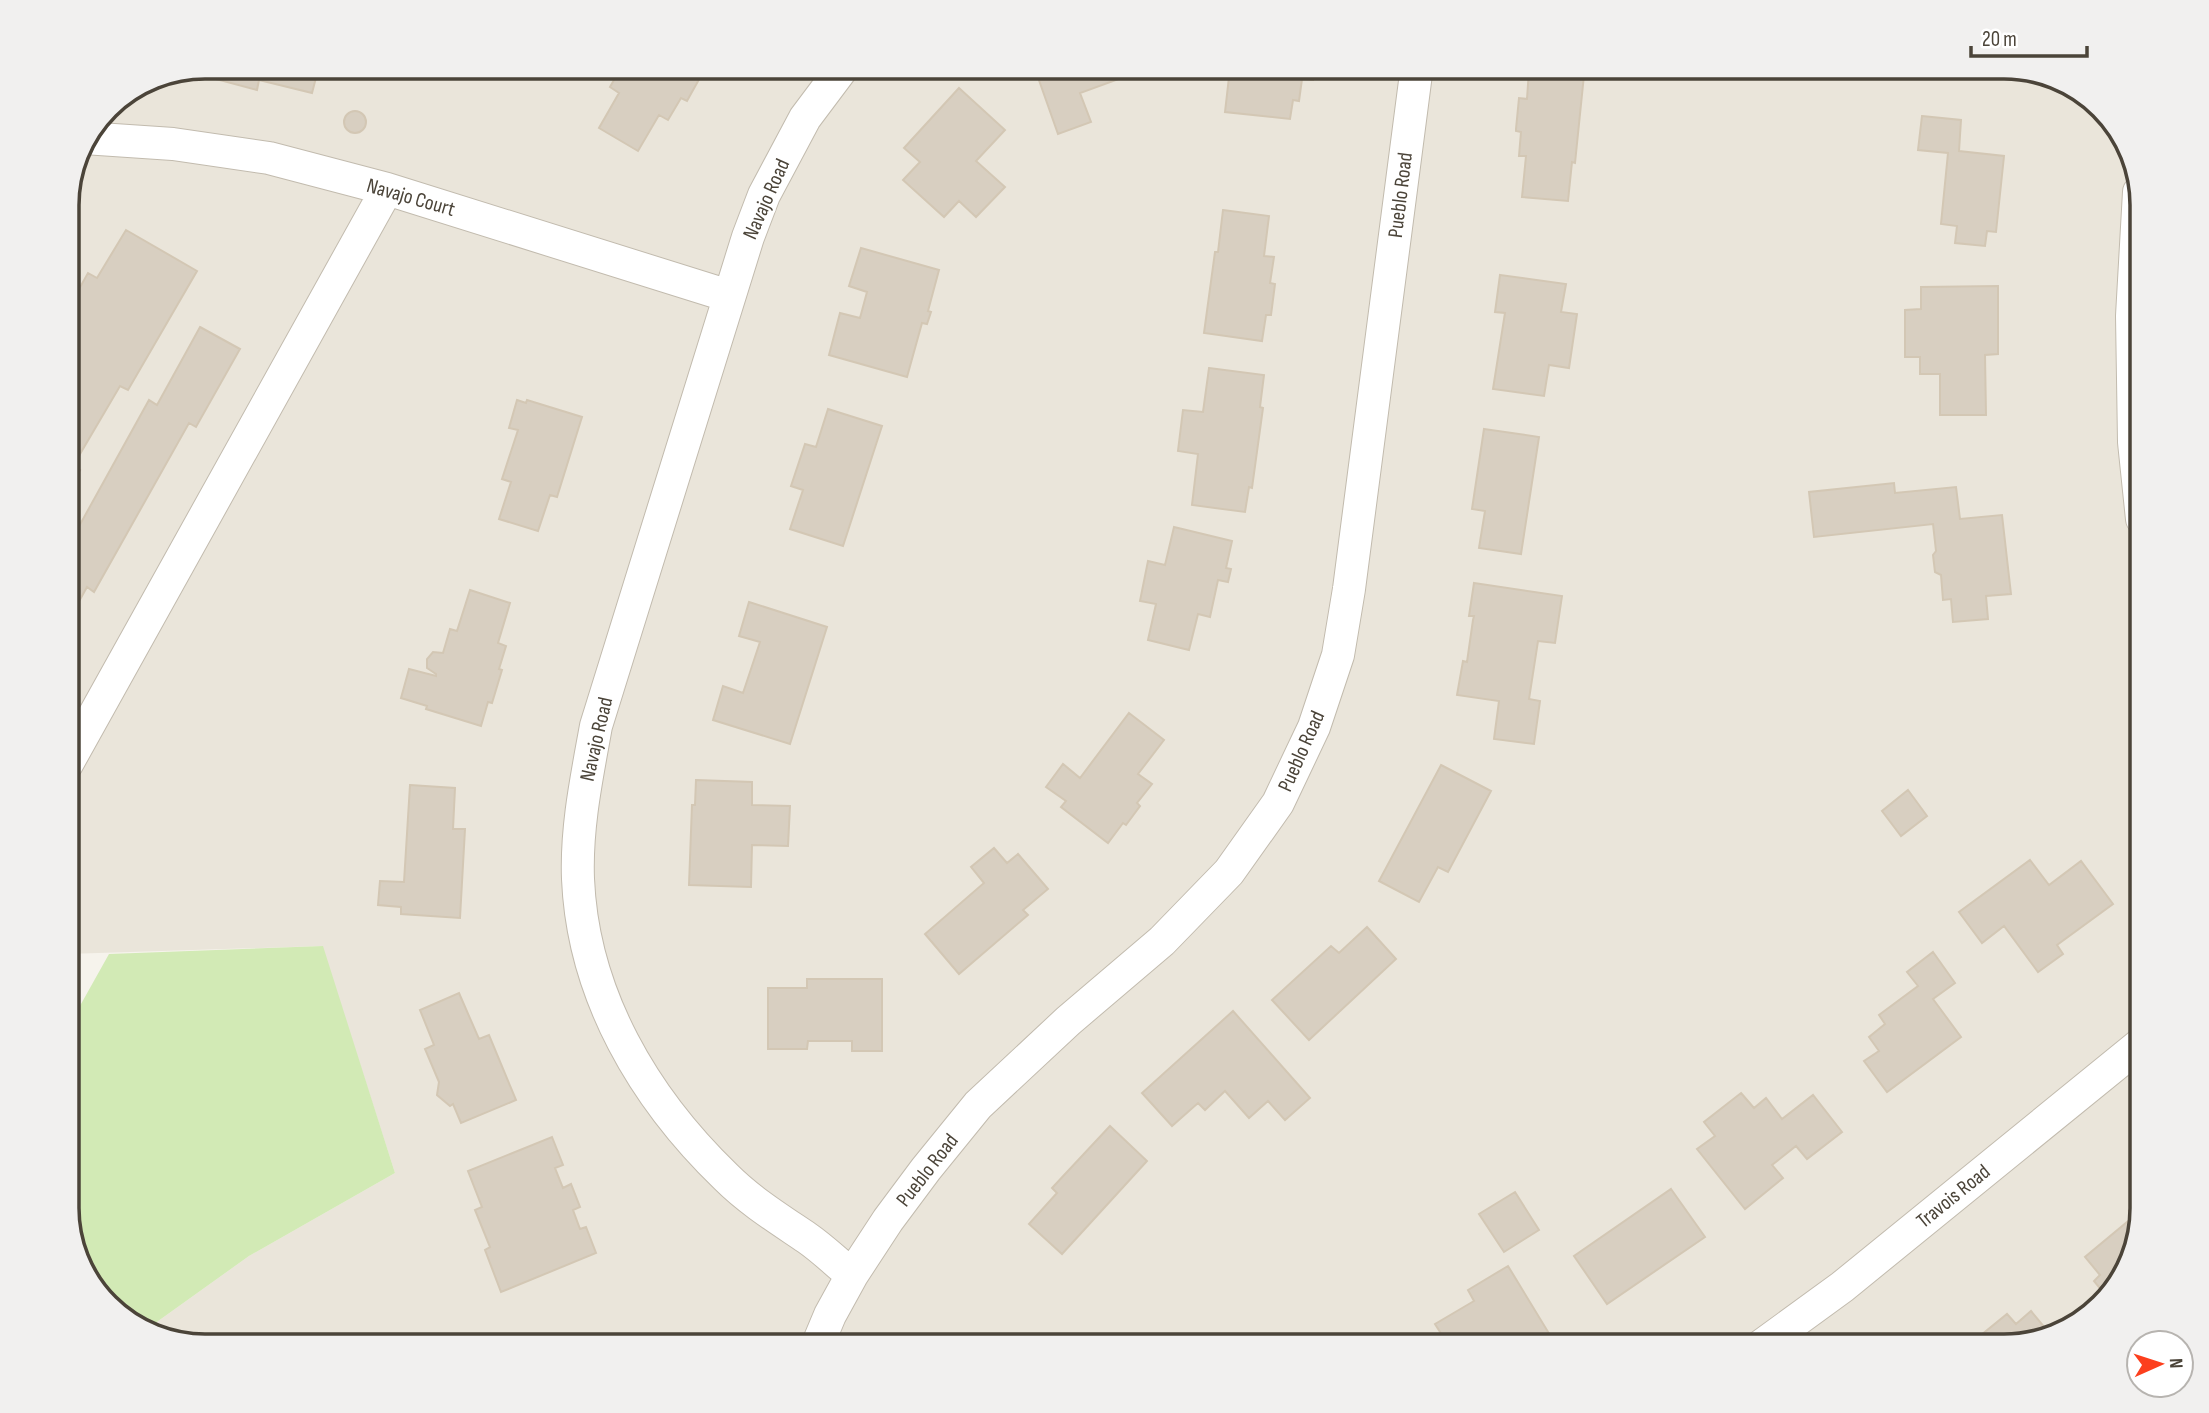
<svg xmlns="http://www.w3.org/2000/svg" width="2209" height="1413" viewBox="0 0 2209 1413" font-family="'Sofia Sans Condensed',sans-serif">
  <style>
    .residential { fill: #eae5da }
    .green { fill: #d2eab5 }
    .building { fill: #d8cfc1; stroke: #d3c7b4; stroke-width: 2 }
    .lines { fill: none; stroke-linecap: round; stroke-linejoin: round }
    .minor-casing { stroke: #c2bbae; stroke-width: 34 }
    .minor { stroke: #fff; stroke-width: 32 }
    .labels { text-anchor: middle; stroke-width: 5; stroke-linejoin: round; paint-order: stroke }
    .street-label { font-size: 21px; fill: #4b4439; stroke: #fff }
    .rim { fill: none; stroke: #4b4439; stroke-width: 3.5 }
  </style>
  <rect width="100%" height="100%" fill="#f6f3ec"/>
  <path class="residential" d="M204 66H2005L2081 90 2124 136 2142 204V1209L2119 1285 2073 1328 2005 1346H204L147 1329 249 1256 395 1173 322 946 67 954V196L81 144 107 107 152 77Z"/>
  <path class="green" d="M323 946 395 1173 249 1256 147 1329 128 1323 85 1278 67 1217V1029L109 954Z"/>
  <path class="building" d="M204 66H319L312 93 259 80 257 90 190 72 191 69Z
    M622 66H700L697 72 702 74 687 101 681 98 668 120 659 115 638 151 599 128 619 93 610 87Z
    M1034 66H1123L1127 76 1080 93 1091 122 1058 134Z
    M1219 66H1314L1313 80 1302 79 1299 101 1293 100 1290 119 1225 112 1229 77 1218 75Z
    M1529 70 1584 75 1575 163 1572 162 1568 201 1522 197 1526 156H1519L1521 132 1516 131V129L1519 98 1527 99Z
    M959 88 1005 130 976 161 1005 187 976 217 959 201 944 217 903 180 920 162 904 148Z
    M344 122a11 11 0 1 1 22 0a11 11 0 1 1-22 0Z
    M1922 116 1961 120 1959 151 2004 156 1996 232 1987 231 1985 246 1955 243 1957 226 1941 224 1948 153 1918 150Z
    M1223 210 1269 216 1264 256 1274 257 1270 283 1275 284 1271 315H1266L1262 341 1204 333 1215 252H1218Z
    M126 230 197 271 128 390 120 386 73 466 80 470 67 492V321L74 307 70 305 88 273 97 278Z
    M861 248 939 270 928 311 931 312 927 324 922 323 907 377 829 355 840 313 860 318 867 292 849 286Z
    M1500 275 1566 284 1561 312 1577 314 1569 368 1549 365 1544 396 1493 389 1505 313 1495 312Z
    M1998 286V354L1985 355 1986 415H1940V374H1920V357H1905V310L1921 309V287Z
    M200 327 240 349 196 427 189 423 94 592 87 587 67 623V548L149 400 157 405Z
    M1209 368 1264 375 1260 407 1263 408 1252 488 1249 487 1245 512 1192 505 1198 454 1178 451 1183 410 1203 412Z
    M517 400 526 403 527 400 582 417 557 497 550 495 538 531 499 519 511 482 502 479 518 430 509 428Z
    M828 409 882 426 843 546 790 529 803 490 791 486 805 444 816 447Z
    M1484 429 1539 437 1521 554 1479 548 1485 511 1472 509Z
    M1894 483 1895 493 1956 487 1960 519 2002 515 2011 594 1986 596 1988 619 1953 622 1951 599 1943 600 1941 575 1935 572 1933 555 1936 551 1933 524 1814 537 1809 492Z
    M1174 527 1232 541 1226 568 1231 569 1228 582 1218 580 1210 617 1198 614 1189 650 1148 640 1156 604 1140 601 1148 561 1165 565Z
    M1474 583 1562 596 1555 643 1538 641 1529 699 1540 701 1534 744 1494 739 1499 701 1457 695 1463 661 1467 662 1473 620 1474 616H1469Z
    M470 590 510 603 498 643 506 646 499 669 502 670 492 703 488 702 481 726 426 709 427 706 401 698 409 669 436 676V674L427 668V659L433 652 443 653 450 629 457 631Z
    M749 602 827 627 790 744 713 720 723 686 743 693 760 642 739 636Z
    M1129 713 1164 740 1138 774 1152 784 1137 803 1140 806 1126 825 1123 823 1108 843 1061 807 1066 801 1046 787 1063 764 1080 778Z
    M1441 765 1491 791 1448 872 1438 867 1419 902 1379 881Z
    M696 780 752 782V805L790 806 788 846 752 845 751 887 689 885 692 805H695Z
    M410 785 455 788 453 829H465L460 918 401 914V907L378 905 380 881 404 882Z
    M1908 790 1927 816 1901 836 1882 811Z
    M994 848 1007 863 1018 854 1048 889 1023 910 1028 915 959 974 925 934 984 883 971 867Z
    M2030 860 2049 885 2081 861 2113 904 2057 945 2063 954 2038 972 2004 926 1982 943 1959 912Z
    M1367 927 1396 959 1309 1040 1272 1000 1331 946 1339 953Z
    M1933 952 1955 983 1933 999 1961 1037 1887 1092 1864 1061 1879 1051 1869 1037 1885 1024 1879 1015 1918 986 1907 972Z
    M807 979H882V1051H852V1041H808L807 1049H768V988H807Z
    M459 993 479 1039 489 1035 516 1100 461 1123 453 1104 450 1106 437 1095 439 1082 425 1049 434 1045 420 1010Z
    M1233 1011 1310 1098 1285 1120 1268 1101 1249 1118 1225 1091 1205 1110 1198 1103 1172 1126 1142 1093Z
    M1741 1093 1754 1108 1766 1098 1782 1119 1813 1095 1842 1132 1807 1159 1796 1146 1772 1165 1783 1178 1745 1209 1697 1149 1715 1136 1704 1122Z
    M1110 1126 1147 1161 1062 1254 1029 1224 1057 1193 1052 1188Z
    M552 1137 563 1165 555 1168 563 1188 571 1184 580 1207 573 1210 580 1229 586 1227 596 1253 501 1292 485 1250 490 1247 475 1210 482 1207 468 1171Z
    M1671 1189 1705 1237 1607 1304 1574 1256Z
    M1515 1192 1539 1230 1504 1252 1479 1214Z
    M2142 1200V1209L2119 1285 2107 1297 2094 1281 2100 1275 2085 1257 2133 1217 2129 1211Z
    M1508 1266 1553 1340 1542 1346H1449L1435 1324 1474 1301 1468 1290Z
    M2031 1311 2050 1334 2005 1346H1988L1980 1336 2007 1314 2016 1324Z"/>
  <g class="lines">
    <defs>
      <path id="minor" d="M844 66 805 118 764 195 748 237 596 726C587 776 576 827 578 879 583 995 644 1098 726 1177 750 1201 779 1219 807 1238 823 1249 837 1263 852 1275
        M84 138 173 144 269 158 387 189 729 296
        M2139 192 2132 316 2134 442 2142 519
        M67 764 387 189
        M817 1346 830 1315 852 1275 888 1220 926 1169 978 1105 1068 1021 1162 941 1229 872 1278 803 1314 727 1338 655 1349 589 1417 66
        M1761 1346 1842 1287 2142 1043"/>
    </defs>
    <use href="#minor" class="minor-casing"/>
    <use href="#minor" class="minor"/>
  </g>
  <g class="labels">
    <g class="street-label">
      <text transform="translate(1400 195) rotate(-83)" y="7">Pueblo Road</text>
      <text transform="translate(411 197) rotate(16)" y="7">Navajo Court</text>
      <text transform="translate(766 199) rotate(-66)" y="7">Navajo Road</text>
      <text transform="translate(596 739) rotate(-77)" y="7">Navajo Road</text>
      <text transform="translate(1301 751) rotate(-66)" y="7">Pueblo Road</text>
      <text transform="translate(927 1170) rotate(-52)" y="7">Pueblo Road</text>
      <text transform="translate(1953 1196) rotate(-39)" y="7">Travois Road</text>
    </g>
  </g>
  <path d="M0 0H2209V1413H0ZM205 79H2004A126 126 0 0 1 2130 205V1208A126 126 0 0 1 2004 1334H205A126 126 0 0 1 79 1208V205A126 126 0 0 1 205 79Z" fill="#f1f0ef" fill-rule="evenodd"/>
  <path class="rim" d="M205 79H2004A126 126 0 0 1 2130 205V1208A126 126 0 0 1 2004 1334H205A126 126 0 0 1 79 1208V205A126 126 0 0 1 205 79Z"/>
  <g transform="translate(2160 1364) rotate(87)"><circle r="33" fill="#ffffff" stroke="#b7b4b0" stroke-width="2"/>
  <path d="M0-5L12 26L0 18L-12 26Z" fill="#fc3f1d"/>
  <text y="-10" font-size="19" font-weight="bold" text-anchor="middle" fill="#4b4439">N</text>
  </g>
  <path d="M1971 46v10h116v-10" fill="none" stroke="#4b4439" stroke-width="3.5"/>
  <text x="1982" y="46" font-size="21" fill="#4b4439" stroke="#ffffff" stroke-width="5" paint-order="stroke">20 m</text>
</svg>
